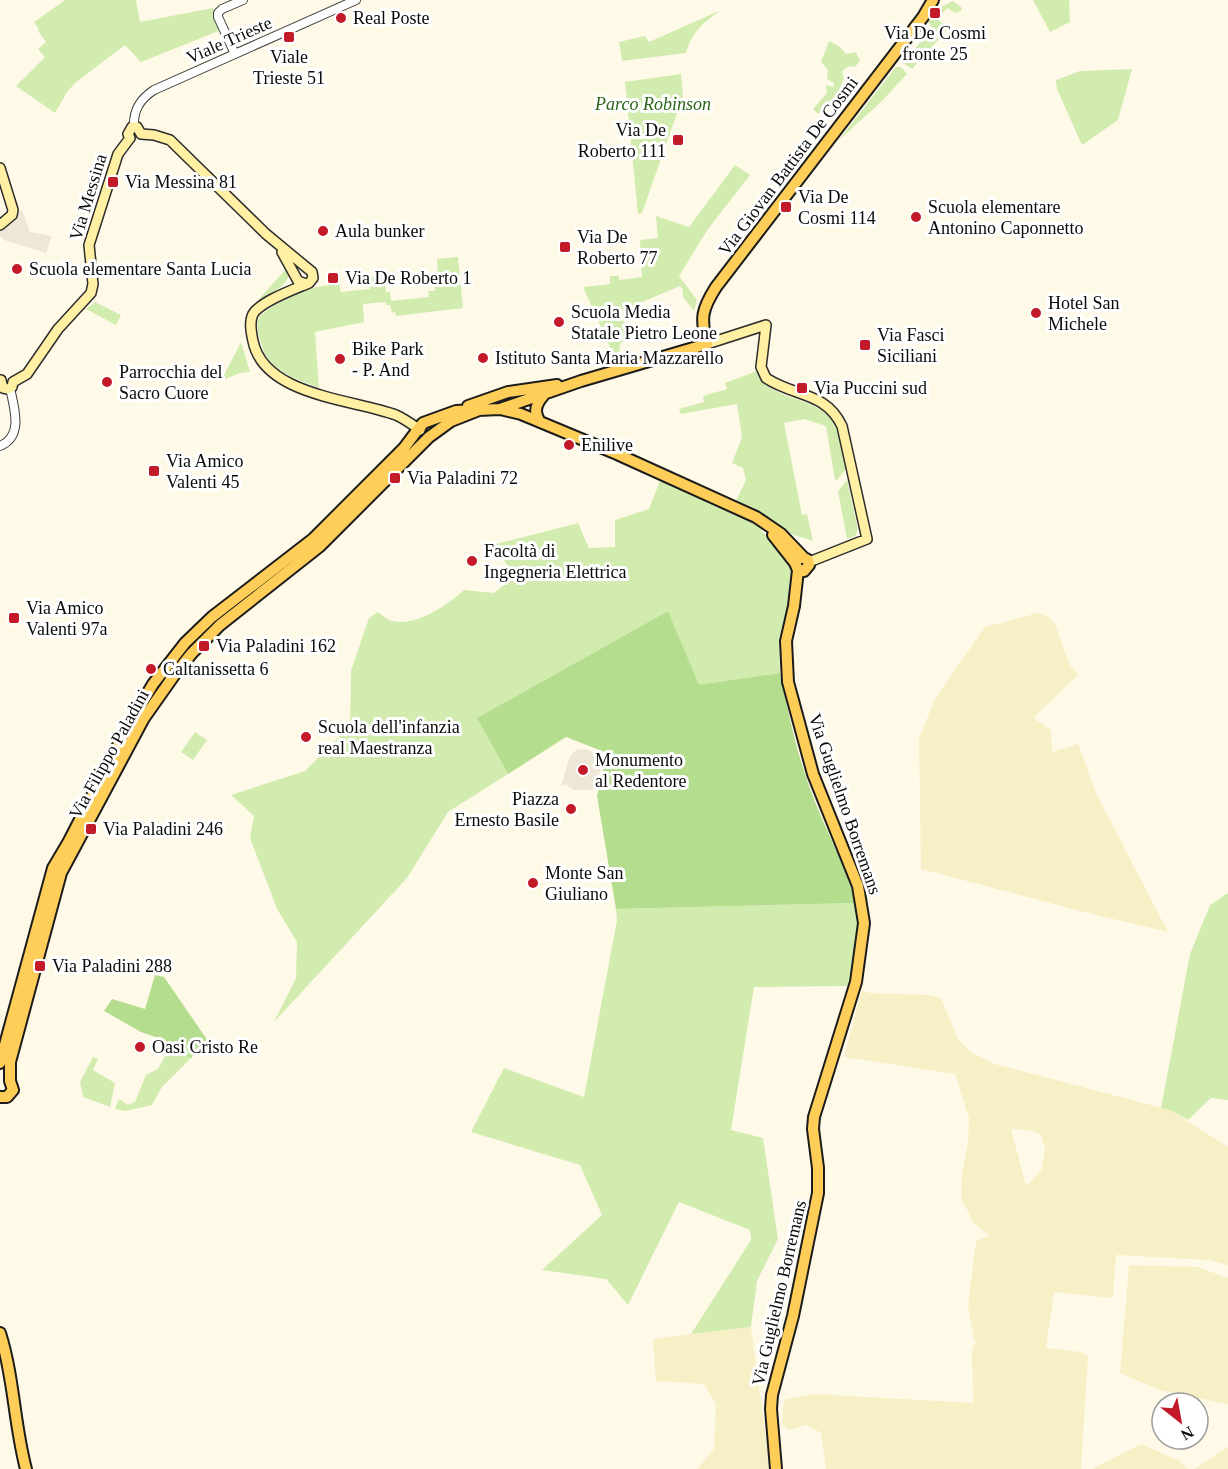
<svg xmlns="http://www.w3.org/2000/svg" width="1228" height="1469" viewBox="0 0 1228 1469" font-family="'Times New Roman',serif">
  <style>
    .farmland { fill: #f7f0c7; fill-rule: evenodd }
    .green { fill: #d2ecb0 }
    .forest { fill: #b5dd8e }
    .plaza { fill: #eee7d8 }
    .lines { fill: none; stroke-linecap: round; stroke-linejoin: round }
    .tertiary-casing { stroke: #3e3e3e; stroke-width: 10 }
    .secondary-casing { stroke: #2d2d2d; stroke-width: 12 }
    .primary-casing { stroke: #1c1c1c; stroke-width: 14 }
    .tertiary { stroke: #fff; stroke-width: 8 }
    .secondary { stroke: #fff0a3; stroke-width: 9 }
    .primary { stroke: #ffce58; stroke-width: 10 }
    .poi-dot { fill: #c31a2a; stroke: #fff; stroke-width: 2 }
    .labels { text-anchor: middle; stroke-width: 6; stroke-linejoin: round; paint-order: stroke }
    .poi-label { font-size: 18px; fill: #0b0b0b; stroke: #fff; text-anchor: start }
    .street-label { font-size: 18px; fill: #0b0b0b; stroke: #fff }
    .park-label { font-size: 18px; font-style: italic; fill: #2c6618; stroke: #fff }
  </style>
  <rect width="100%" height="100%" fill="#fff9e8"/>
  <path class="farmland" d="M1038 613 1049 617 1055 624 1069 664 1078 675 1033 718 1051 730 1052 752 1078 744 1096 793 1168 932 1092 914 921 869 919 738 936 697 985 627Z
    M862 990 870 993 927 995 941 998 958 1039 972 1053 995 1064 1170 1110 1228 1147V1265L1209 1260 1116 1255 1113 1298 1054 1292 1046 1348 1081 1352 1088 1356 1081 1469H826L821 1433 807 1425 788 1430 782 1424 784 1400 815 1394 973 1403 972 1347 976 1343 974 1339 968 1306 976 1241 990 1236 973 1222 961 1197 962 1173 968 1143 969 1118 955 1074 844 1057ZM1011 1129 1029 1130 1041 1135 1045 1149 1041 1171 1026 1186Z
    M1129 1265 1198 1267 1228 1278V1404L1159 1390 1120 1373Z
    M751 1327 770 1469H697L714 1449 716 1404 704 1384 656 1381 653 1339Z
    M1141 1444 1180 1461 1188 1469H1092Z
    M1228 1447V1469H1194Z"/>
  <path class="green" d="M65 0H136L140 22 213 8 221 30 141 62 125 45 75 83 67 92 55 113 16 86 45 57 38 49 46 42 38 31 39 30 34 22Z
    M1033 0H1069L1070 22 1050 32Z
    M953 1 961 7 962 10 955 13 948 8 937 18 948 29 912 69 903 63 932 28 928 21 943 6Z
    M721 10C702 24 693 30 686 53L622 61 619 42 645 36 649 42Z
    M829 41 839 46 846 54 856 52 860 61 855 67C849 65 846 67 842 72L844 78 839 90 849 100 846 104 836 96 818 114 813 109 827 93 826 86 827 85 834 87V83L827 79 828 70 821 62Z
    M896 67H901L907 74 880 103 839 140Z
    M1132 69 1118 120 1082 145 1057 89 1056 80 1080 71Z
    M681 74 683 96 642 213 638 214 625 82Z
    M735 165 750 175 708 229 679 276 697 300 694 311 683 297V290L680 286 621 311 629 338 620 344 619 354 614 356 583 287 610 284V276H619V280L642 277 640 240 658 238 656 216 689 227Z
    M458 257 463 308 396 316 395 312 392 313 390 305H386V302L363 304 364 322 315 332 319 388C290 376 265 370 259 336 258 331 256 323 259 318 263 309 302 291 312 288 321 286 330 285 339 283L341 292 370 289 369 277 384 276 386 292H390L391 301 429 297 428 291H435L433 277 438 276 437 259Z
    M289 266C293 285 271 293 257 301Z
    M95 302 121 315 116 325 86 309Z
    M241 342 250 372 240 373 221 381Z
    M757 371C769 403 816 394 834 422 842 436 844 452 847 468L837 480H835L826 426 804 419 784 423 802 515 807 514 813 541 791 534 756 510 736 501 746 480 743 468 732 463 742 437 737 404 681 414 679 409 704 402 703 396 727 389 725 383Z
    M662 476 753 521 791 563V594L779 638 780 673 699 686 668 611 478 718 508 774 448 812 407 878 274 1022 296 978 297 942 277 909 250 838 254 816 231 795 305 771 350 726 351 671 369 618 378 612C382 615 386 619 390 620 414 629 447 605 464 590L494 593 513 578 496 544 578 523 589 548 615 547V520L649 509Z
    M847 480 858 530 855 536 847 539 838 491Z
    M195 732 207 740 193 760 181 752Z
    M1228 893V1100L1211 1098 1188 1120 1170 1110 1161 1108 1190 954 1210 905Z
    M856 903 859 936 850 986 754 987 731 1130 763 1138 778 1239 757 1281 751 1327 691 1334 751 1240 750 1230 679 1202 628 1305 606 1279 542 1270 602 1215 580 1165 471 1132 504 1068 584 1097 617 920 616 909Z
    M170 1047 191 1058 162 1087 152 1105 125 1111 115 1109 119 1099 128 1105 135 1102 146 1075 158 1069Z
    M93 1057 98 1059 93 1070 115 1083 110 1107 83 1097 80 1082Z"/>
  <path class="forest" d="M668 611 699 685 780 673C788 711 796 750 809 786 823 826 844 862 856 903L616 909 597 796 607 753 566 737 508 774 477 718Z
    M155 975 164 977 208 1041 191 1058 161 1043V1039L141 1032 104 1011 112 999 145 1009Z"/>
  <path class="plaza" d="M22 210 30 232 52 236 46 253 4 240 0 236V222Z
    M585 749 596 753 600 760 601 768 593 790H574L566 785 561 786 570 756 576 750Z"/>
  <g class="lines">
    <defs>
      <path id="tertiary" d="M235 54 218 17V13L222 9 243 0
        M134 127C133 110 140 99 154 90L356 0
        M0 446C24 436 14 408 10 388"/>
      <path id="secondary" d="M141 134 154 135 170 140 266 234 312 272 313 278 309 283C295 289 261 301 253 314 249 322 251 332 253 341 264 396 353 399 396 415 405 419 413 425 420 430
        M130 138 128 134 132 127H137L141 134
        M0 168 13 210 12 215 0 225
        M282 252 298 281 306 284
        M707 344 766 325 761 367 766 378C794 397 825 391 842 426L867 539 809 562
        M1 380 3 388 8 389 12 387 13 382
        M13 382 27 374 58 329 91 293 93 284 89 245 118 154 130 138"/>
      <path id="primary" d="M468 406 508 392 557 385
        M500 409 521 414 617 454 756 517 781 534 804 558
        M540 422C533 412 536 404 543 396
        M420 428 423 423 456 411 500 409 581 381 707 344C700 318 702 309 716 287L923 17 933 0
        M773 535 795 563 798 570 804 571 809 565 808 560 804 558H799L795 563
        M0 1063 53 868 69 841 127 728 153 684 185 643 212 617 313 539 404 448 422 424
        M0 1097H7L13 1090 10 1081V1062L61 873 144 718 175 674 192 653 220 625 320 546 429 437 451 421 484 408
        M0 1333C14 1377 14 1424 26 1469
        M776 1469 771 1409 772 1395 793 1316 818 1193V1168L813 1129 814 1117 856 982 864 923 858 886 813 774 788 682 786 641 794 606 798 570"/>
    </defs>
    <use href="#tertiary" class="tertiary-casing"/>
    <use href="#secondary" class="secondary-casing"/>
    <use href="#primary" class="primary-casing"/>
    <use href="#tertiary" class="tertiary"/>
    <use href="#secondary" class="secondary"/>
    <use href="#primary" class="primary"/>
  </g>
  <g class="poi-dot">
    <rect x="929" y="7" width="12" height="12" rx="3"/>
    <circle cx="341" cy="18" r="6"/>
    <rect x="283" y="31" width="12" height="12" rx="3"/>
    <rect x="672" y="134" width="12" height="12" rx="3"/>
    <rect x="107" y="176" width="12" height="12" rx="3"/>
    <rect x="780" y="201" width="12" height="12" rx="3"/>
    <circle cx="916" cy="217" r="6"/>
    <circle cx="323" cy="231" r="6"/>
    <rect x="559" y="241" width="12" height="12" rx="3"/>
    <circle cx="17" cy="269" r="6"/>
    <rect x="327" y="272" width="12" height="12" rx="3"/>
    <circle cx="1036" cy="313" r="6"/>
    <circle cx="559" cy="322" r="6"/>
    <rect x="859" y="339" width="12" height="12" rx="3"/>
    <circle cx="483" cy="358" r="6"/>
    <circle cx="340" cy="359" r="6"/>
    <circle cx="107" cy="382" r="6"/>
    <rect x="796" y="382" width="12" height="12" rx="3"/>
    <circle cx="569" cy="445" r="6"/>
    <rect x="148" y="465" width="12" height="12" rx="3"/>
    <rect x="389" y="472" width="12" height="12" rx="3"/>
    <circle cx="472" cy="561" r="6"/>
    <rect x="8" y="612" width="12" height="12" rx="3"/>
    <rect x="198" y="640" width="12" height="12" rx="3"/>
    <circle cx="151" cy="669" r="6"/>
    <circle cx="306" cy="737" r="6"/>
    <circle cx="583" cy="770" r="6"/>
    <circle cx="571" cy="809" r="6"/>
    <rect x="85" y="823" width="12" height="12" rx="3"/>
    <circle cx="533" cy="883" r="6"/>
    <rect x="34" y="960" width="12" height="12" rx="3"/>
    <circle cx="140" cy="1047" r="6"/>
  </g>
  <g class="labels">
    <g class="poi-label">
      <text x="353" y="24">Real Poste</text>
      <text x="935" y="39" text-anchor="middle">Via De Cosmi<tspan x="935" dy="21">fronte 25</tspan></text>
      <text x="289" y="63" text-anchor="middle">Viale<tspan x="289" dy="21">Trieste 51</tspan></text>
      <text x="666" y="136" text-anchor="end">Via De<tspan x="666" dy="21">Roberto 111</tspan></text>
      <text x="125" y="188">Via Messina 81</text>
      <text x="798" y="203">Via De<tspan x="798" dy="21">Cosmi 114</tspan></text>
      <text x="928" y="213">Scuola elementare<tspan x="928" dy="21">Antonino Caponnetto</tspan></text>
      <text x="335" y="237">Aula bunker</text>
      <text x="577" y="243">Via De<tspan x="577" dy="21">Roberto 77</tspan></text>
      <text x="29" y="275">Scuola elementare Santa Lucia</text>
      <text x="345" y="284">Via De Roberto 1</text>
      <text x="1048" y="309">Hotel San<tspan x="1048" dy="21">Michele</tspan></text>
      <text x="571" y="318">Scuola Media<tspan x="571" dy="21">Statale Pietro Leone</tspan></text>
      <text x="877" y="341">Via Fasci<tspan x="877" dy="21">Siciliani</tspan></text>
      <text x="352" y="355">Bike Park<tspan x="352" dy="21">- P. And</tspan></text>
      <text x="495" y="364">Istituto Santa Maria Mazzarello</text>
      <text x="119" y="378">Parrocchia del<tspan x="119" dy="21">Sacro Cuore</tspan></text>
      <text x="814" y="394">Via Puccini sud</text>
      <text x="581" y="451">Enilive</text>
      <text x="166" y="467">Via Amico<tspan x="166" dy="21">Valenti 45</tspan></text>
      <text x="407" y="484">Via Paladini 72</text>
      <text x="484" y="557">Facoltà di<tspan x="484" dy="21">Ingegneria Elettrica</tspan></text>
      <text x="26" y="614">Via Amico<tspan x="26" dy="21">Valenti 97a</tspan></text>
      <text x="216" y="652">Via Paladini 162</text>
      <text x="163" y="675">Caltanissetta 6</text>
      <text x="318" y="733">Scuola dell'infanzia<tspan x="318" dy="21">real Maestranza</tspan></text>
      <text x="595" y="766">Monumento<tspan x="595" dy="21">al Redentore</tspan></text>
      <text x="559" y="805" text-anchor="end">Piazza<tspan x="559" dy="21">Ernesto Basile</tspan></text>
      <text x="103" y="835">Via Paladini 246</text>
      <text x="545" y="879">Monte San<tspan x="545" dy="21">Giuliano</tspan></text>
      <text x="52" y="972">Via Paladini 288</text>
      <text x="152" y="1053">Oasi Cristo Re</text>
    </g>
    <g class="street-label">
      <text transform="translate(229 40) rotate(-24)" y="6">Viale Trieste</text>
      <text transform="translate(788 166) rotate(-53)" y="6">Via Giovan Battista De Cosmi</text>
      <text transform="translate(88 197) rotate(-73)" y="6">Via Messina</text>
      <text transform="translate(109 754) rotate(-61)" y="6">Via Filippo Paladini</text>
      <text transform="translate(845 804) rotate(71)" y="6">Via Guglielmo Borremans</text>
      <text transform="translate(779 1293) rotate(-77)" y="6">Via Guglielmo Borremans</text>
    </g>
    <g class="park-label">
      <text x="653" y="110">Parco Robinson</text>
    </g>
  </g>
  <g transform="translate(1180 1421) rotate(149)"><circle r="28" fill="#ffffff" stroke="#9d9d9d" stroke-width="1.5"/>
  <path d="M0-4.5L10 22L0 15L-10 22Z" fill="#c31a2a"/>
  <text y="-9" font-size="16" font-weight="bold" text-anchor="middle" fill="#0b0b0b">N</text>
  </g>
</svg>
